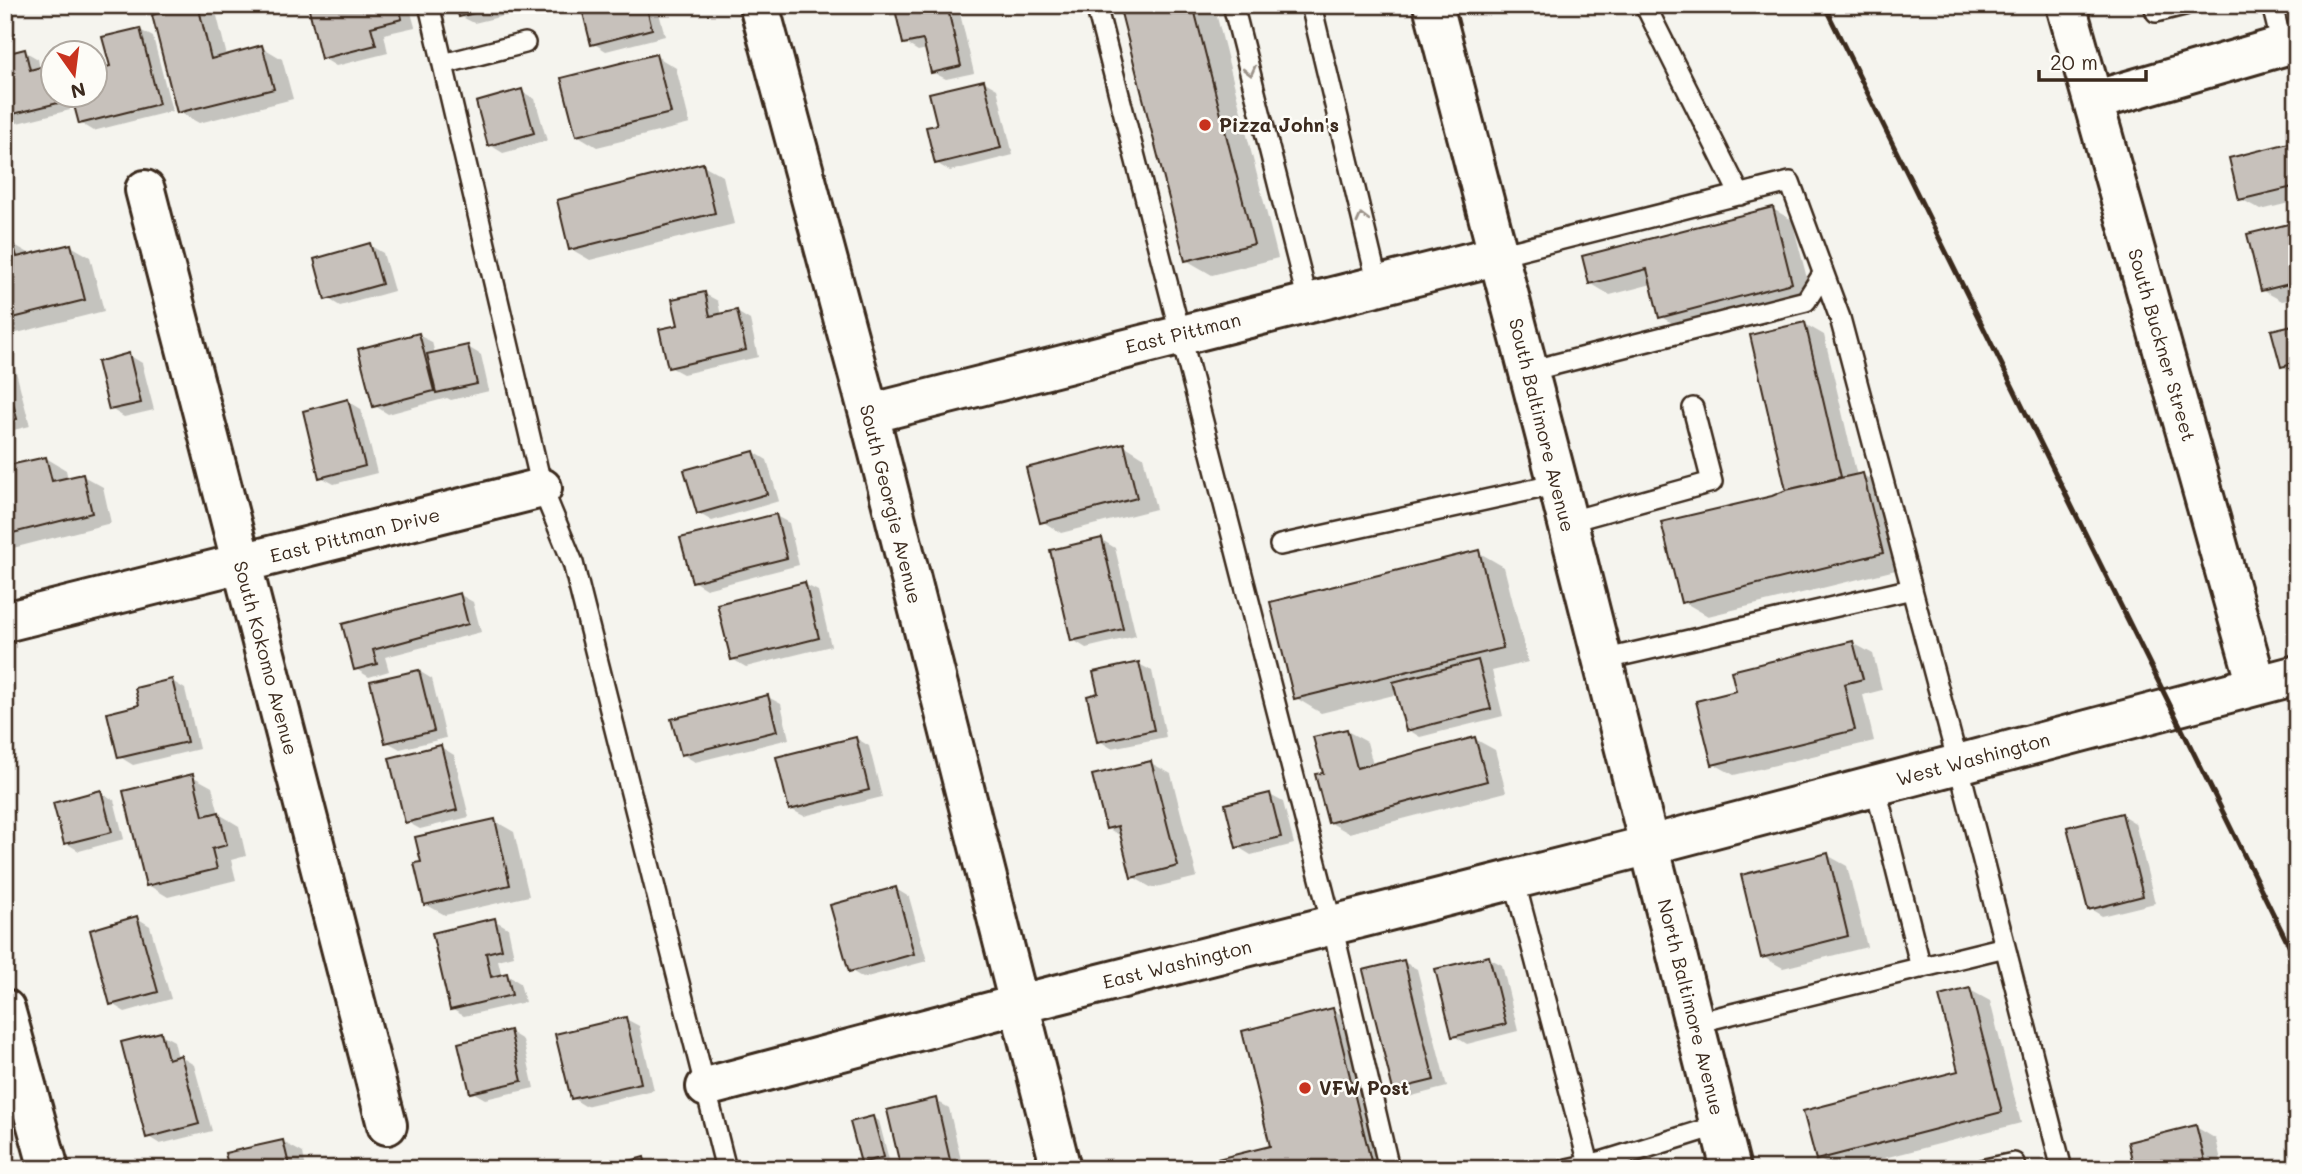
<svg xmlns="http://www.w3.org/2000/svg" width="2302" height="1174" viewBox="0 0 2302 1174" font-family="Mali,sans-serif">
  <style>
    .shadow { fill: #0003 }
    .building { fill: #c7c1bb; stroke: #3b2a1e; stroke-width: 2 }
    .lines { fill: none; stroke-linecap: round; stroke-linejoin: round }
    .lane-casing { stroke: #3b2a1e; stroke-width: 24 }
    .street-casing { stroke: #3b2a1e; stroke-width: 44 }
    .primary-casing { stroke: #3b2a1e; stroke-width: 44 }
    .lane { stroke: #fdfcf7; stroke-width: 19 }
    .street { stroke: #fdfcf7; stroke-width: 38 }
    .primary { stroke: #fdfcf7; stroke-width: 38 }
    .rail { stroke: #3b2a1e; stroke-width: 5 }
    .oneway { stroke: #9c938a }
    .poi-dot { fill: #c8321e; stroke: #fdfcf7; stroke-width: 2.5 }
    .labels { text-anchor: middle; stroke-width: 5; stroke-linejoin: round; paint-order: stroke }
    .poi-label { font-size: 19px; font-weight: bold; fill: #3b2a1e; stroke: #fdfcf7; text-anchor: start }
    .street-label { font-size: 19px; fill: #3b2a1e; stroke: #fdfcf7 }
  </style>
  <rect width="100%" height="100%" fill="#f5f4ee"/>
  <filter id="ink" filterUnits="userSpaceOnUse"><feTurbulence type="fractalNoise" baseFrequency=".0143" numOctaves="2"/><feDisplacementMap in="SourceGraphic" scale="14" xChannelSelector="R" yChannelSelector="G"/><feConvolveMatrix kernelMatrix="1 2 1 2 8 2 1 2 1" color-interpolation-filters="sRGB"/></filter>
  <g filter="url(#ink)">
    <path class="shadow" d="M197 5 217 16 227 56 262 47 282 59 293 99 199 123 179 112Z
      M310 5H409L415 27 384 34 388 53 336 66 323 58Z
      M458 5H540L541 7 474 23 460 16Z
      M583 5H657L665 36 606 51 593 43Z
      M896 5H958L974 73 946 79 932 72 927 49 918 51 905 43Z
      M1121 5H1214L1278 258 1212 275 1186 260Z
      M140 30 153 37 172 111 93 131 80 123 94 94Z
      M24 51 38 59 40 69 48 67 52 70V94H66L70 110 5 126V56Z
      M656 56 676 68 690 124 597 147 577 135Z
      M983 81 997 89 1013 155 950 171 936 163 939 126Z
      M521 91 535 99 547 141 503 153 490 145Z
      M2297 143V201L2261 210 2241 199Z
      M703 165 723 176 734 224 590 260 571 249Z
      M1773 209 1792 220 1811 294 1681 328 1661 317 1652 284 1610 295 1590 283Z
      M2297 224V298L2282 301 2262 290Z
      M13 244 32 255 71 246 90 257 104 311 5 336V246Z
      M369 245 383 253 394 291 340 306 327 298Z
      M705 294 718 301 721 316 737 312 750 320 758 357 683 374 670 367 680 327Z
      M1805 324 1824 335 1857 476 1863 475 1889 490 1908 567 1708 616 1682 601 1772 497 1788 491 1752 336Z
      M2297 326V375L2282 366Z
      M418 335 432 342 435 354 468 347 481 355 489 391 451 400 447 398 388 414 375 406Z
      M129 355 142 363 154 410 124 417 111 409Z
      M5 356 13 360 30 426 5 432Z
      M348 401 361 409 377 473 334 484 321 477Z
      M1124 445 1143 457 1156 509 1061 533 1042 521Z
      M754 452 767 460 779 501 712 521 698 513Z
      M46 458 66 470 68 479 83 476 103 487 111 523 5 550V468Z
      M776 516 789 523 799 565 706 589 693 581Z
      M1102 540 1115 548 1136 636 1086 648 1073 640Z
      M1478 552 1504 567 1528 662 1492 671 1503 716 1420 737 1407 729 1398 694 1321 713 1296 698Z
      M804 584 818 591 831 646 746 667 732 659Z
      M459 594 473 602 481 632 385 657 389 671 369 677 356 669 344 625Z
      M1853 643 1873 654 1882 690 1863 695 1874 741 1734 775 1714 764 1738 692Z
      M1139 664 1152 671 1166 737 1111 748 1098 740 1100 695Z
      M419 671 432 679 446 738 400 749 387 742Z
      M172 681 185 689 199 749 133 765 120 757 141 707Z
      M768 697 781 704 789 739 695 762 682 754Z
      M1347 731 1367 742 1373 765 1475 739 1495 750 1506 792 1349 833 1329 822 1325 774Z
      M856 738 869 746 882 797 804 816 790 809Z
      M441 747 454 755 469 817 420 829 407 822Z
      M1151 763 1171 774 1197 877 1152 888 1133 877 1123 837 1107 828Z
      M192 776 212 787 219 814 239 826 246 856 231 860 236 880 168 897 148 885Z
      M100 792 114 800 124 839 79 851 66 843Z
      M1270 795 1283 802 1294 844 1251 855 1238 847Z
      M2122 815 2135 823 2155 903 2102 916 2089 908Z
      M495 821 514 832 529 896 445 915 425 904Z
      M1827 855 1847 866 1867 947 1783 968 1763 957Z
      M896 889 909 897 927 961 863 978 850 970Z
      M137 918 150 926 171 999 125 1012 112 1004Z
      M494 920 508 928 514 956 498 960 502 977 507 975 520 983 525 1002 464 1016 451 1009Z
      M1489 958 1502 965 1518 1031 1467 1044 1454 1036Z
      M1404 962 1417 969 1447 1087 1408 1097 1394 1089Z
      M1970 990 1990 1001 2021 1123 1841 1169H1835L1817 1158 1960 1072Z
      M1333 1010 1359 1025 1395 1169H1184L1272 1147Z
      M626 1019 639 1026 654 1090 585 1106 572 1098Z
      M510 1032 523 1040 534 1088 485 1099 471 1091Z
      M161 1034 174 1041 178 1058 181 1057 194 1065 212 1131 160 1144 147 1136Z
      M935 1100 949 1108 963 1169H903Z
      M873 1118 879 1121 889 1160 868 1166 862 1162Z
      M2196 1127 2216 1139 2223 1169H2136Z
      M283 1142 303 1153 306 1169H230Z
      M644 1159 661 1169H607Z
      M192 1166 197 1169H178Z"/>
    <path class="building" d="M189 5H198L211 59 262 45 274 89 177 113 152 15Z
      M308 5H399L402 19 371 27 376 45 321 59Z
      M456 5H505L459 17Z
      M581 5H646L652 29 591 45Z
      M894 5H947L961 66 931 73 923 40 903 44Z
      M1119 5H1193L1254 244 1185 261Z
      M140 28 159 104 79 124 71 94H94V70L110 66 102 37Z
      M25 49 30 70 48 65 52 82V94H56L58 103 5 116V54Z
      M656 54 671 113 576 136 561 78Z
      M984 80 1001 148 935 164 926 127 937 125 929 93Z
      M522 89 534 133 488 146 476 102Z
      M2297 141V186L2239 200 2229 158Z
      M703 163 715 213 569 250 557 200Z
      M1773 207 1792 283 1659 318 1647 269 1589 284 1582 256Z
      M2297 222V282L2261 291 2247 234Z
      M13 243 17 257 71 244 85 300 5 320V245Z
      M370 243 382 284 325 300 314 259Z
      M705 292 710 316 737 310 746 350 668 368 659 329 678 325 672 299Z
      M1805 322 1841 477 1786 490 1750 335Z
      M2297 324V363L2281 367 2271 330Z
      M419 333 434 391 373 407 358 349Z
      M468 345 477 384 436 393 427 354Z
      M129 353 141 403 109 410 97 362Z
      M5 371 17 419 5 422Z
      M348 399 365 466 319 478 303 411Z
      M1124 443 1137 498 1040 523 1026 468Z
      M754 451 767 494 697 514 684 470Z
      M46 457 52 481 83 474 92 513 5 535V466Z
      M1863 473 1883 553 1681 603 1661 522 1772 496 1786 490Z
      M776 514 787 558 692 582 680 538Z
      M1102 538 1123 629 1071 641 1050 550Z
      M1479 550 1503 648 1294 699 1270 602Z
      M805 582 819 638 731 660 717 604Z
      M460 593 468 624 373 650 377 664 354 670 342 624Z
      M1853 641 1863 679 1844 684 1855 730 1712 765 1696 701 1736 691 1731 671Z
      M1478 660 1491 709 1406 731 1393 682Z
      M1139 662 1154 730 1097 742 1087 696 1098 693 1093 672Z
      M419 670 434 731 385 743 370 681Z
      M172 679 187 742 118 758 107 713 139 705 135 688Z
      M768 695 777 731 681 755 671 719Z
      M1347 729 1357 768 1475 737 1487 781 1328 823 1315 774 1323 773 1313 737Z
      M856 737 869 790 789 810 776 757Z
      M441 745 457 810 405 823 389 758Z
      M1151 761 1178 866 1131 878 1118 826 1106 829 1092 775Z
      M193 774 203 816 219 812 227 845 212 849 217 869 146 886 123 791Z
      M101 790 112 832 64 844 53 803Z
      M1270 793 1281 837 1236 848 1225 804Z
      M2122 813 2143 896 2088 910 2067 827Z
      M495 819 510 885 424 905 414 863 421 862 415 837Z
      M1828 853 1848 936 1761 958 1741 875Z
      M896 887 914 954 849 972 830 905Z
      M137 916 158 992 110 1005 90 930Z
      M495 918 502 949 486 953 491 977 507 973 512 995 450 1010 432 933Z
      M1489 956 1506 1024 1452 1037 1435 969Z
      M1404 960 1434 1080 1393 1090 1363 970Z
      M1970 988 2002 1112 1816 1160 1803 1111 1958 1071 1939 996Z
      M1333 1008 1373 1169H1177L1270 1146 1242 1031Z
      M626 1017 641 1083 571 1099 555 1034Z
      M510 1030 522 1081 470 1093 458 1043Z
      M161 1032 168 1059 181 1055 199 1124 146 1138 121 1042Z
      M936 1098 952 1169H901L887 1110Z
      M873 1116 884 1157 861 1163 850 1122Z
      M2196 1125 2207 1169H2134L2128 1142Z
      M283 1140 290 1169H229L225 1153Z
      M644 1157 647 1169H600Z"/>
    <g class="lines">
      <defs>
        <path id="lane" d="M429 5 542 488 573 563 726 1169
          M1096 5 1332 925 1389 1169
          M1233 5 1308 302
          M1311 5 1378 285
          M1645 5 1740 195
          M2154 5 2156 12 2184 5
          M2272 5 2282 46
          M443 64 525 43
          M1499 255 1790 182 1840 318 1958 763 2062 1169
          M1529 371 1806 301 1823 274
          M1567 522 1712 482 1693 408
          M1280 545 1558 484
          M1602 660 1912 589
          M1875 785 1921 968
          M1514 879 1589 1164
          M1695 1023 2005 947
          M1567 1169 1604 1161 1720 1125
          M1985 1169 2014 1163 2015 1169"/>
        <path id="street" d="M759 5 869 414 1061 1169
          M2066 5 2257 685
          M2093 101 2297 42
          M145 190 387 1125
          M869 414 1499 255
          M5 622 542 488
          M5 1009 49 1169
          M706 1087 1020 1004 1650 845 2297 675"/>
        <path id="primary" d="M1433 5 1558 484 1731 1169"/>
      </defs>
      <use href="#lane" class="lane-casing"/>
      <use href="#street" class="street-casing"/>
      <use href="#primary" class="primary-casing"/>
      <use href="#lane" class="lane"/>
      <use href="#street" class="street"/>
      <use href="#primary" class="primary"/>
      <path class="rail" d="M1824 5 2297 962"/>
    </g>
    <defs><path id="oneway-chevron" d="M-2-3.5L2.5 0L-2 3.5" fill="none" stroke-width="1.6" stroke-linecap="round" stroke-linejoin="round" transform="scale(1.75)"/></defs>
    <g class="oneway">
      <use href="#oneway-chevron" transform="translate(1250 71) rotate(76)"/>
      <use href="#oneway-chevron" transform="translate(1362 218) rotate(-104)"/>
    </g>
  </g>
  <g class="poi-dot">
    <circle cx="1205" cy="125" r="7"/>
    <circle cx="1305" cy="1088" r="7"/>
  </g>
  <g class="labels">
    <g class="poi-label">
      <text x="1219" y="132">Pizza John's</text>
      <text x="1319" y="1095">VFW Post</text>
    </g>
    <g class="street-label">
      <text transform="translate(1183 333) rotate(-14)" y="7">East Pittman</text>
      <text transform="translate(2162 345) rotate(74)" y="7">South Buckner Street</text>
      <text transform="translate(1542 425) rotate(76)" y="7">South Baltimore Avenue</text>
      <text transform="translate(891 504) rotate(76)" y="7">South Georgie Avenue</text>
      <text transform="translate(355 535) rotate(-14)" y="7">East Pittman Drive</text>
      <text transform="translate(266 658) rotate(75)" y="7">South Kokomo Avenue</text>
      <text transform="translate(1973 759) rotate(-15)" y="7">West Washington</text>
      <text transform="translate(1177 964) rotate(-14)" y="7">East Washington</text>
      <text transform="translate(1691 1007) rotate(76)" y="7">North Baltimore Avenue</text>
    </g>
  </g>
  <rect width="2302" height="1174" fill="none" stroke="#fdfcf7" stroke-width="28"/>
  <rect x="14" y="14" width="2274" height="1146" fill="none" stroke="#3b2a1e" stroke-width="2.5" filter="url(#ink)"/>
  <g transform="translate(74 74) rotate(166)"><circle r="33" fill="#fdfcf7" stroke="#afa8a0" stroke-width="2"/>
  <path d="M0-5L12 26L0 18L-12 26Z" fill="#c8321e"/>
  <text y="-10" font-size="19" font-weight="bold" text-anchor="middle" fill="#3b2a1e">N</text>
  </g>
  <path d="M2039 70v10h107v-10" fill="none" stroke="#3b2a1e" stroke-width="3.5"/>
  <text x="2050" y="70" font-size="21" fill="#3b2a1e" stroke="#fdfcf7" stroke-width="5" paint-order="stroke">20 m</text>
</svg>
